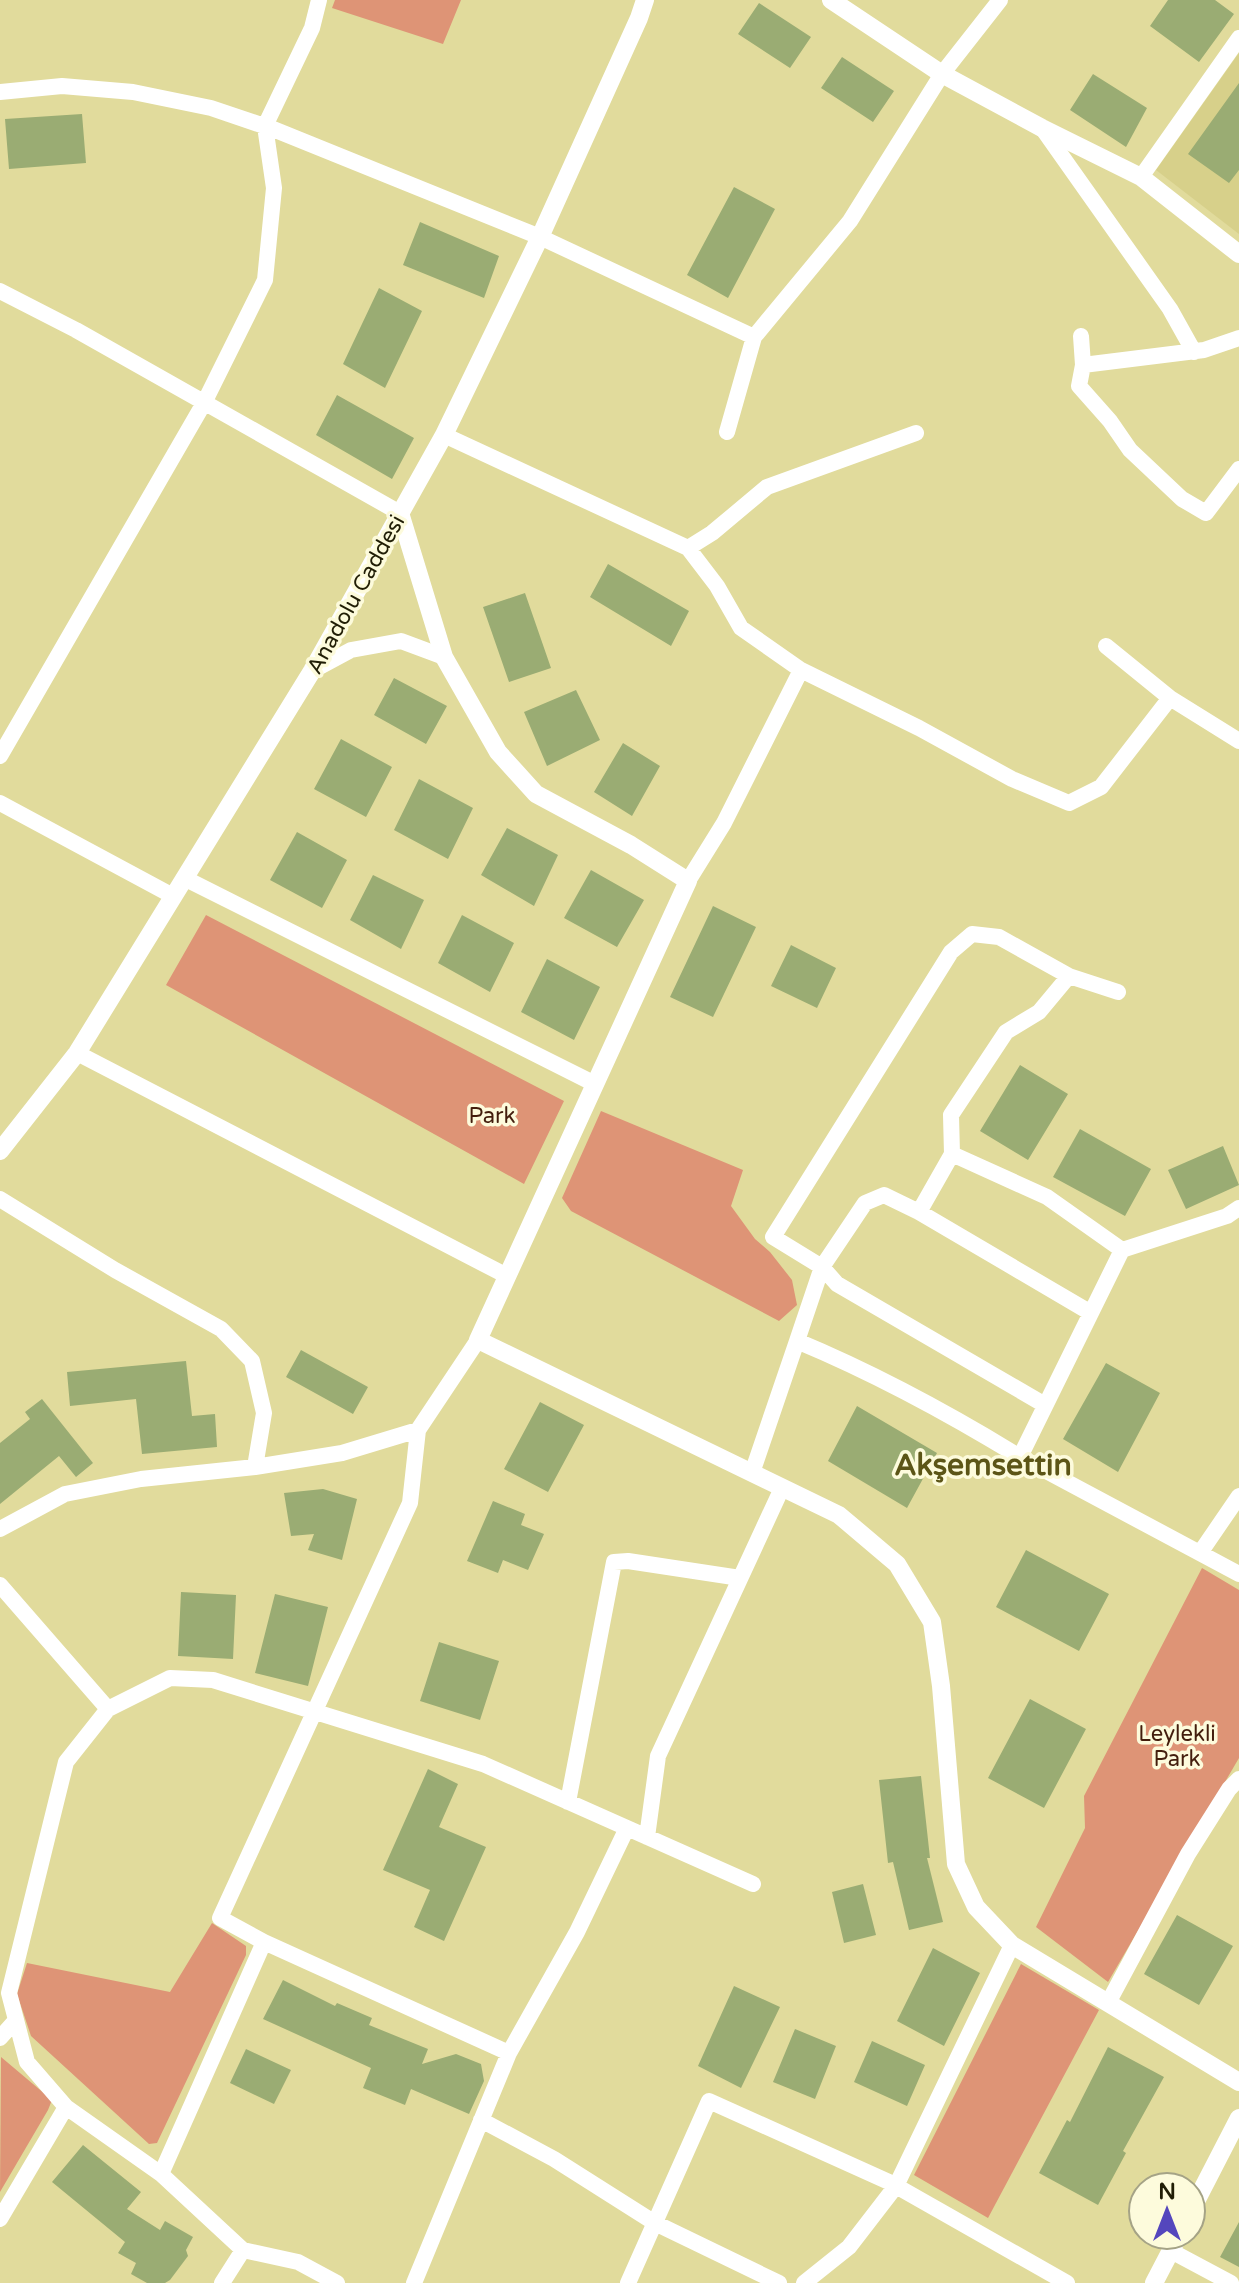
<svg xmlns="http://www.w3.org/2000/svg" width="1239" height="2283" viewBox="0 0 1239 2283" font-family="'Varela Round',sans-serif">
  <style>
    .built { fill: #d7d08a }
    .green { fill: #de9476 }
    .building { fill: #9aac73 }
    .lines { fill: none; stroke-linecap: round; stroke-linejoin: round }
    .minor { stroke: #fff; stroke-width: 16 }
    .tertiary { stroke: #fff; stroke-width: 18 }
    .labels { text-anchor: middle; stroke-width: 7; stroke-linejoin: round; paint-order: stroke }
    .street-label { font-size: 22px; fill: #211e06; stroke: #fdfbdc }
    .park-label { font-size: 22px; fill: #431e0d; stroke: #fdfbdc }
    .district-label { font-size: 30px; font-weight: bold; fill: #5c5517; stroke: #fdfbdc }
  </style>
  <rect width="100%" height="100%" fill="#e1db9c"/>
  <path class="built" d="M1239 53V234L1156 170Z"/>
  <path class="green" d="M335 0H461L443 44 332 8Z
    M206 915 564 1101 524 1184 166 985Z
    M601 1111 743 1170 731 1206 755 1239 770 1252 792 1280 797 1305 779 1321 571 1211 562 1198Z
    M1202 1568 1239 1590V1758L1108 1982 1036 1927 1085 1828 1084 1796Z
    M212 1923 246 1946V1955L157 2143 149 2144 31 2036 17 1994 27 1963 170 1992Z
    M1021 1964 1099 2010 988 2218 914 2175Z
    M1 2057 52 2100 48 2110 0 2192Z"/>
  <path class="building" d="M1168 0H1215L1234 14 1199 62 1150 26Z
    M759 3 811 37 790 68 738 34Z
    M842 57 894 91 873 122 821 88Z
    M1093 74 1147 108 1126 147 1070 110Z
    M1239 83V170L1229 183 1188 154Z
    M82 114 86 163 9 169 5 119Z
    M734 187 775 209 728 298 687 275Z
    M420 222 499 256 484 298 403 265Z
    M379 288 422 311 385 388 343 364Z
    M337 395 414 438 392 479 316 435Z
    M608 564 689 611 671 646 590 597Z
    M525 593 551 668 509 682 483 607Z
    M394 678 447 706 426 744 374 715Z
    M576 690 600 740 547 766 524 712Z
    M341 739 392 767 366 817 314 789Z
    M623 743 660 766 632 816 594 792Z
    M419 779 473 808 448 859 394 830Z
    M507 828 558 855 534 906 481 875Z
    M297 832 347 860 322 908 270 880Z
    M591 870 644 900 617 947 564 918Z
    M373 875 424 900 401 949 350 920Z
    M713 906 756 927 713 1017 670 997Z
    M462 915 514 943 490 992 438 963Z
    M791 945 836 968 817 1008 771 986Z
    M547 959 600 987 574 1040 521 1012Z
    M1020 1065 1068 1094 1028 1160 980 1131Z
    M1080 1129 1151 1169 1125 1216 1053 1177Z
    M1223 1146 1239 1185 1186 1209 1168 1170Z
    M301 1350 368 1387 353 1414 286 1377Z
    M186 1361 192 1416 215 1414 217 1447 142 1454 136 1399 70 1406 67 1372Z
    M1106 1363 1160 1393 1118 1472 1063 1439Z
    M42 1399 93 1463 76 1477 59 1456 0 1504V1443L30 1419 25 1412Z
    M540 1402 584 1425 548 1492 504 1469Z
    M857 1406 937 1453 907 1508 828 1461Z
    M323 1489 357 1499 342 1560 308 1550 314 1534 291 1536 284 1493Z
    M493 1501 525 1514 521 1525 544 1534 528 1570 503 1560 498 1573 467 1561Z
    M1026 1550 1109 1594 1079 1651 996 1607Z
    M181 1592 236 1595 233 1659 178 1656Z
    M275 1594 328 1607 308 1686 255 1673Z
    M439 1642 499 1661 480 1720 420 1701Z
    M1030 1699 1086 1729 1044 1808 988 1778Z
    M428 1769 458 1784 439 1827 486 1847 444 1941 414 1927 430 1890 383 1870Z
    M921 1776 930 1858H927L943 1922 909 1930 893 1862 888 1863 879 1780Z
    M863 1884 876 1935 844 1943 832 1892Z
    M1177 1915 1233 1946 1199 2005 1144 1974Z
    M933 1948 980 1973 944 2046 897 2021Z
    M283 1980 335 2006 337 2003 372 2018 369 2025 428 2049 422 2064 456 2054 481 2064 484 2081 469 2114 411 2089 405 2105 363 2088 371 2068 263 2019Z
    M734 1986 780 2007 741 2088 698 2066Z
    M795 2029 836 2046 815 2099 773 2082Z
    M872 2041 925 2065 907 2106 854 2082Z
    M1108 2047 1164 2077 1123 2151 1126 2153 1098 2205 1039 2173 1067 2120 1070 2122Z
    M246 2049 291 2070 274 2104 230 2083Z
    M83 2145 141 2192 127 2209 160 2230 165 2221 193 2237 186 2250 188 2256 170 2280 165 2283H147L131 2274 136 2263 118 2253 125 2242 52 2182Z
    M1239 2222V2267L1220 2257Z"/>
  <g class="lines">
    <path class="minor" d="M0 92 62 86 133 92 211 108 273 129 540 237 754 337
      M1042 128 1170 309 1194 352
      M1141 177 1239 38
      M0 291 76 330 400 513
      M1081 336 1083 365 1079 386 1110 421 1130 450 1182 499 1206 513 1239 469
      M1083 365 1204 350 1239 338
      M727 432 754 337 850 221 942 74 1000 0
      M444 435 688 548 717 586 741 628 801 670 919 728 1012 779 1069 803 1101 787 1170 698 1106 646
      M688 548 712 533 767 487 916 433
      M312 671 351 650 401 641 444 657
      M1170 698 1239 741
      M0 756 204 403 265 280 274 188 265 126 312 28 319 0
      M0 803 173 896
      M184 878 595 1084
      M688 881 724 823 801 670
      M77 1053 507 1276
      M952 1154 1047 1197 1122 1250 1227 1216 1239 1208
      M0 1199 115 1270 221 1329 252 1361 264 1413 255 1467
      M919 1212 952 1154 951 1115 1006 1032 1039 1012 1069 976
      M1091 1313 919 1212 884 1195 865 1203 822 1267 797 1341C874 1373 948 1413 1020 1457L1122 1250
      M1045 1405 837 1284 822 1267 773 1237 951 952 972 934 999 937 1069 976 1118 992
      M1020 1457 1239 1574
      M752 1473 797 1341
      M0 1529 65 1494 141 1479 255 1467 342 1453 418 1430
      M1200 1553 1239 1496
      M0 1585 108 1709
      M568 1802 614 1562 628 1561 740 1578
      M647 1837 658 1756 782 1488
      M264 1942 509 2053
      M1108 2003 1188 1854 1229 1789 1239 1779
      M0 2038 16 2020
      M481 2120 554 2159 655 2223 779 2283
      M161 2174 264 1942 220 1918 410 1503 418 1430 478 1340
      M0 2219 66 2107
      M243 2250 161 2174 66 2107 27 2062 9 1993 66 1762 108 1709 170 1678 213 1680 483 1764 753 1884
      M1171 2251 1231 2283
      M222 2283 243 2250 298 2262 337 2283
      M414 2283 509 2053 577 1932 627 1828
      M628 2283 709 2101 889 2182 1067 2283
      M804 2283 849 2247 896 2186 1012 1945"/>
    <path class="tertiary" d="M831 0 942 74 1042 128 1141 177 1239 254
      M400 513 444 657 498 752 536 794 631 845 688 881 478 1340 839 1515 897 1564 932 1622 941 1686 956 1864 976 1907 1012 1945 1239 2082
      M0 1151 77 1053 312 671 444 435 540 237 639 18 645 0
      M1191 2211 1239 2118
      M1154 2283 1179 2235"/>
  </g>
  <g class="labels">
    <g class="street-label">
      <text transform="translate(355 594) rotate(-61)" y="8">Anadolu Caddesi</text>
    </g>
    <g class="park-label">
      <text x="492" y="1123">Park</text>
      <text x="1177" y="1741">Leylekli<tspan x="1177" dy="25">Park</tspan></text>
    </g>
    <g class="district-label">
      <text x="983" y="1475">Akşemsettin</text>
    </g>
  </g>
  <g transform="translate(1167 2211)"><circle r="38" fill="#fdfbdc" stroke="#a5a386" stroke-width="2"/>
  <path d="M0-6L14 30L0 20L-14 30Z" fill="#5446bd"/>
  <text y="-12" font-size="22" font-weight="bold" text-anchor="middle" fill="#211e06">N</text>
  </g>
</svg>
